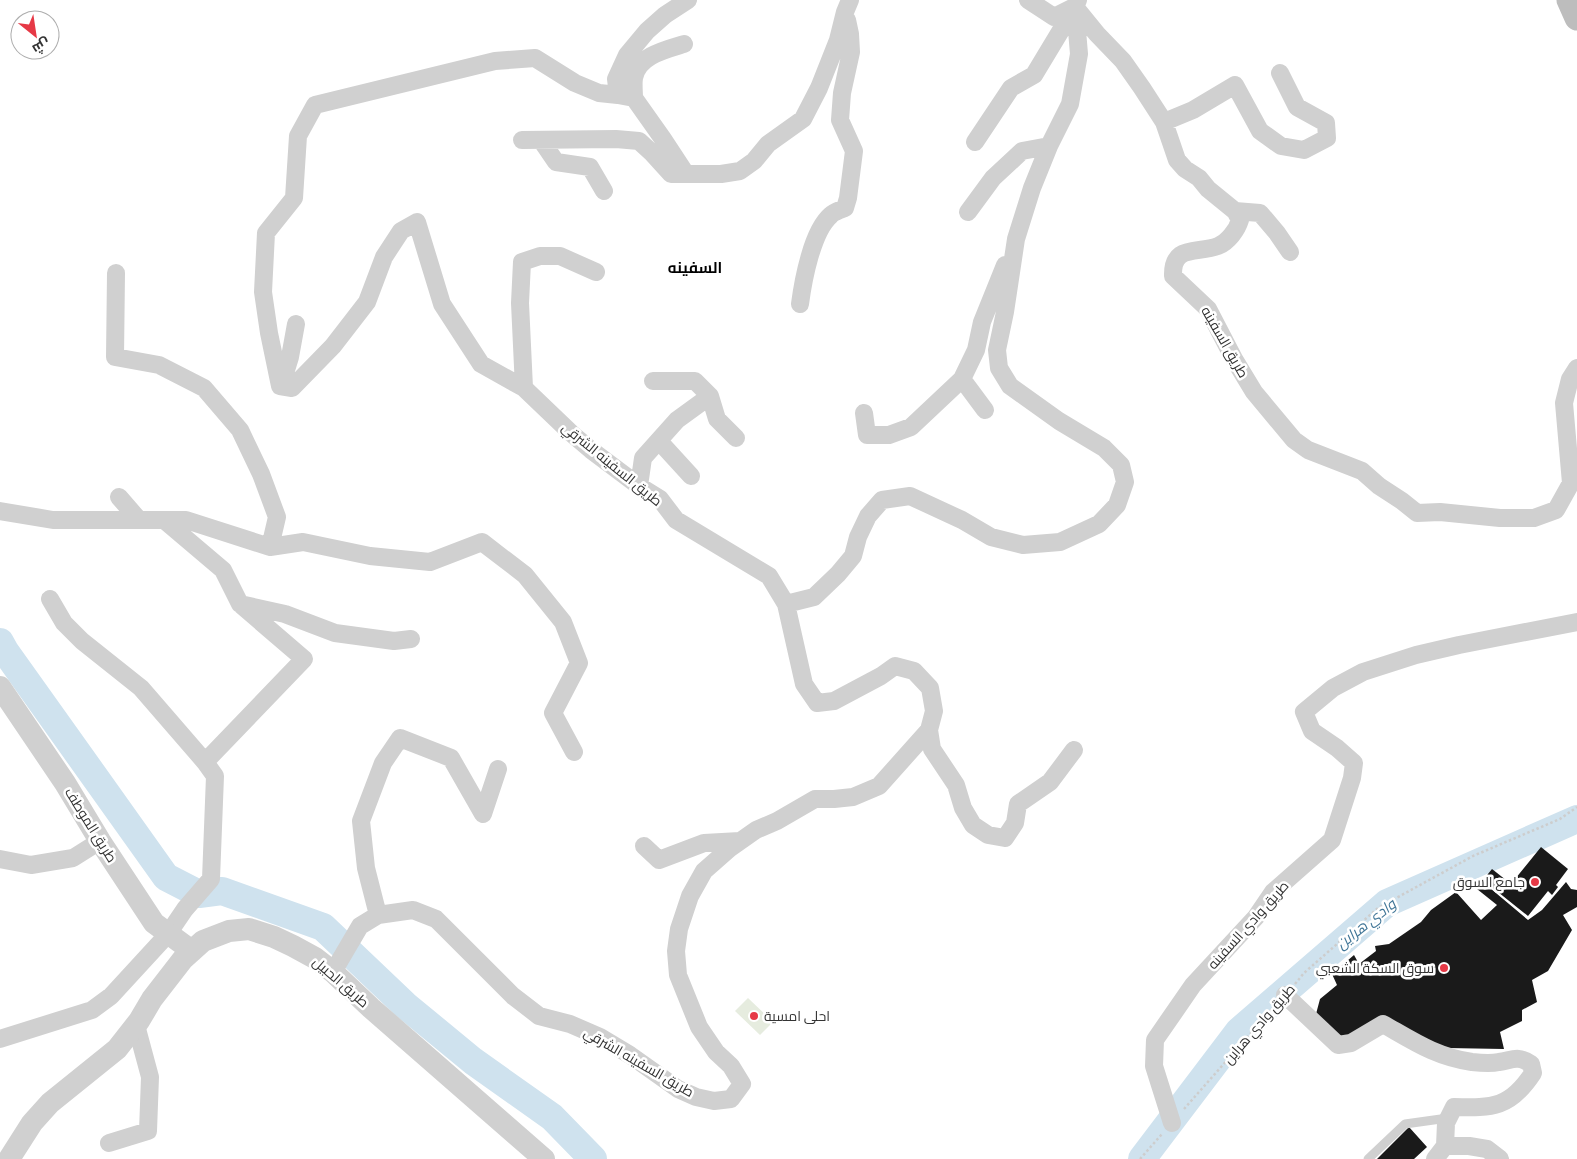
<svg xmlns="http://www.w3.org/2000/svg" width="1577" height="1159" viewBox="0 0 1577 1159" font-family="Commissioner,Cairo,sans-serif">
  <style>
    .green { fill: #e6ecdf }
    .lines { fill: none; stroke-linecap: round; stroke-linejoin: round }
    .river { stroke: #cfe2ee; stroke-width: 28 }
    .building { fill: #1a1a1a }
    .path { stroke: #cdcdcd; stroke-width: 2.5; stroke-dasharray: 2.5 2.5; stroke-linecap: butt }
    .service { stroke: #d0d0d0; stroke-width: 9 }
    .minor { stroke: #d0d0d0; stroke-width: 18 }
    .tertiary { stroke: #d0d0d0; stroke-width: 22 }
    .secondary { stroke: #bdbdbd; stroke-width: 25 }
    .poi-dot { fill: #e63946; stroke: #fff; stroke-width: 2 }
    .labels { text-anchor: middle; stroke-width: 5; stroke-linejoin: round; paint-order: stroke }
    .street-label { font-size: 14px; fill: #333; stroke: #fff }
    .poi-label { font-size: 14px; fill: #333; stroke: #fff; text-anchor: end }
    .neighbourhood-label { font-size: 15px; font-weight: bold; fill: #000; stroke: #fff }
    .water-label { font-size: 15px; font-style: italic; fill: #3f7597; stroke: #fff }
  </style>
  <rect width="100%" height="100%" fill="#fff"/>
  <path class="green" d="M748 998 773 1022 760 1035 735 1011Z"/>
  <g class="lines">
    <path class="river" d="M0 642 5 651 166 877 199 894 222 891 323 927 405 1005 473 1061 552 1117 593 1159
      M1142 1159 1239 1031 1387 903 1577 819"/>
  </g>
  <path class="building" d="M1541 847 1568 869 1556 885 1558 887 1552 895 1548 891 1528 916 1483 880 1492 869 1511 884Z
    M1566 882 1571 889 1577 890V907L1563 915 1572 930 1548 971 1532 980 1537 1002 1522 1010V1021L1500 1032 1504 1049 1447 1048 1420 1038 1395 1022 1342 1039 1316 1014 1320 999 1337 985 1332 974 1354 955 1359 964 1376 951 1375 946 1389 944 1421 922 1431 910 1456 892 1481 920 1497 905 1477 889 1484 883 1528 920 1542 910Z
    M1409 1127 1427 1147 1414 1159H1377Z"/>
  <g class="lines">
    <path class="path" d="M1295 984 1304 973 1378 908 1473 856 1560 819 1577 807
      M1184 1109 1274 1007
      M1140 1159 1162 1134"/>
    <path class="service" d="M1368 1159 1405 1124 1448 1118"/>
    <path class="minor" d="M1028 0 1054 17 1074 7
      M1078 0 1075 7 1097 34 1123 61 1142 88 1164 122 1177 160 1185 169 1199 178 1208 189 1235 211 1240 220C1237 230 1228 242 1218 246 1197 254 1172 244 1173 276L1208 309 1234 359 1254 392 1294 440 1308 450 1362 471 1379 486 1402 501 1417 513 1440 512 1500 518H1534L1556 510 1571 483 1564 403 1570 379 1577 368
      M618 95 616 79 627 55 647 31 665 15 688 0
      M634 98C634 92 633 84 634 78 638 56 664 50 684 44
      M1164 122 1193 110 1235 85 1260 131 1281 146 1304 150 1327 138 1326 123 1297 107 1280 73
      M522 140 616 139 639 141 651 152 671 174H686
      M541 140 556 162 590 167 604 191
      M975 142 1011 88 1034 75 1075 7
      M1235 211 1260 213 1277 233 1290 252
      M968 212 993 178 1022 151 1049 146
      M116 273 115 357 159 365 204 388 240 430 261 474 277 517 270 547
      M800 304C803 281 812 231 831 215 834 212 840 210 845 208L848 198 854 151 840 120 842 93 851 52 850 34 847 20
      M962 379 985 410
      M281 386 290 357 296 324
      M524 388 520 303 522 262 540 256H560L596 272
      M710 396 717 419 736 438
      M864 413 867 435H889L911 427 962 379 976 350 982 322 1005 265
      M659 441 691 476
      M639 486 643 458 677 420 710 396 695 381H653
      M119 497 139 520
      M0 511 53 520H186L270 547 303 542 370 556 430 562 482 542 525 575 563 622 579 663 553 713 574 752
      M164 520 223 570 240 604 285 614 335 633 394 641 411 639
      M50 599 64 623 82 641 141 688 205 762 304 659 240 604
      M786 604 814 597 838 574 853 556 858 537 868 516 882 500 910 496 962 520 991 537 1023 545 1060 542 1099 524 1117 505 1125 482 1121 465 1104 448 1059 421 1010 386 999 368 997 350 1005 312 1016 239 1032 188 1049 146 1070 104 1079 54 1075 7
      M929 730 932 749 956 785 963 808 973 825 988 835 1005 838 1015 823 1018 804 1050 782 1074 750
      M644 846 659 860 704 843 740 841
      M0 859 31 865 73 858 100 841
      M378 915 366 868 361 821 383 763 400 738 451 758 483 814 498 769
      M333 972 360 926 378 915 413 910 436 919 513 996 539 1016 570 1024 600 1037 630 1055 678 1089 696 1097 714 1101 731 1099 742 1084 731 1066 716 1052 699 1027 678 975 676 951 679 929 690 896 704 871 729 849 756 830 777 821 815 799H834L853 797 879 786 929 730 934 711 930 688 914 671 895 666 881 676 834 701 817 703 804 684 786 604 769 576 676 520 660 499 639 486 591 450 571 433 524 388 481 364 442 304 417 222 401 231 384 257 367 302 333 346 292 388 280 386 269 333 263 292 266 233 294 198 298 136 315 105 495 61 535 58 575 83 599 93 618 95 634 98 663 139 686 174H721L740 171 754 161 768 144 803 119 819 88 838 40 845 12 850 0
      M1285 995 1338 1045 1351 1043 1383 1024C1413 1041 1436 1057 1472 1062 1481 1063 1490 1064 1499 1062 1513 1060 1517 1055 1531 1064L1533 1073C1510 1108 1493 1108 1454 1107L1446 1123 1445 1146
      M0 1039 92 1010 111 996 168 934 185 909 211 879 215 776 205 762
      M1172 1123 1154 1066 1155 1040 1193 985 1256 917 1273 892 1332 840 1352 778 1354 763 1337 748 1312 731 1304 712 1333 688 1363 672 1416 655 1459 645 1577 622
      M109 1143 148 1131 150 1077 136 1025
      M1435 1159 1445 1146H1469L1487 1149 1500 1159"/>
    <path class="tertiary" d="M0 687 65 783 100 841 154 923 192 951
      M9 1159 32 1123 50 1103 117 1049 139 1021 152 999 183 959 203 941 229 931 249 929 274 937 293 946 315 958 333 972 371 1008 544 1159"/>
    <path class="secondary" d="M1569 0 1577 18"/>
  </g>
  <g class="poi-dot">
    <circle cx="1535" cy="882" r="5"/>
    <circle cx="1444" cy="968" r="5"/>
    <circle cx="754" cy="1016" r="5"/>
  </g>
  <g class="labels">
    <g class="street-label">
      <text transform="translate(1225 342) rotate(60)" y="5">طريق السفينه</text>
      <text transform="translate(612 464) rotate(39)" y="5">طريق السفينه الشرقي</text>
      <text transform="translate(91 825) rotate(58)" y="5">طريق الموطف</text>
      <text transform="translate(1248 925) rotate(-48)" y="5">طريق وادي السفينه</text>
      <text transform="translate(341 982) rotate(41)" y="5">طريق الحبيل</text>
      <text transform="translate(1259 1024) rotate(-49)" y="5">طريق وادي هراين</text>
      <text transform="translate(639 1062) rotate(30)" y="5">طريق السفينه الشرقي</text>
    </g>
    <g class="poi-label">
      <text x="1525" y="887">جامع السوق</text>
      <text x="1434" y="973">سوق السكة الشعبي</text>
      <text x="764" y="1021" text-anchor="start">احلى امسية</text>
    </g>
    <g class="neighbourhood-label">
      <text x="695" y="273">السفينه</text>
    </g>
    <g class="water-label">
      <text transform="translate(1366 924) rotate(-38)" y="5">وادي هراين</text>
    </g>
  </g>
  <g transform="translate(35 35) rotate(150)"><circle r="24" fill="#ffffff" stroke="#adadad"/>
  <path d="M0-4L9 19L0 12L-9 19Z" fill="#e63946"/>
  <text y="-8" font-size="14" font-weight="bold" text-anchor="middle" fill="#333333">ش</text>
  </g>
</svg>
